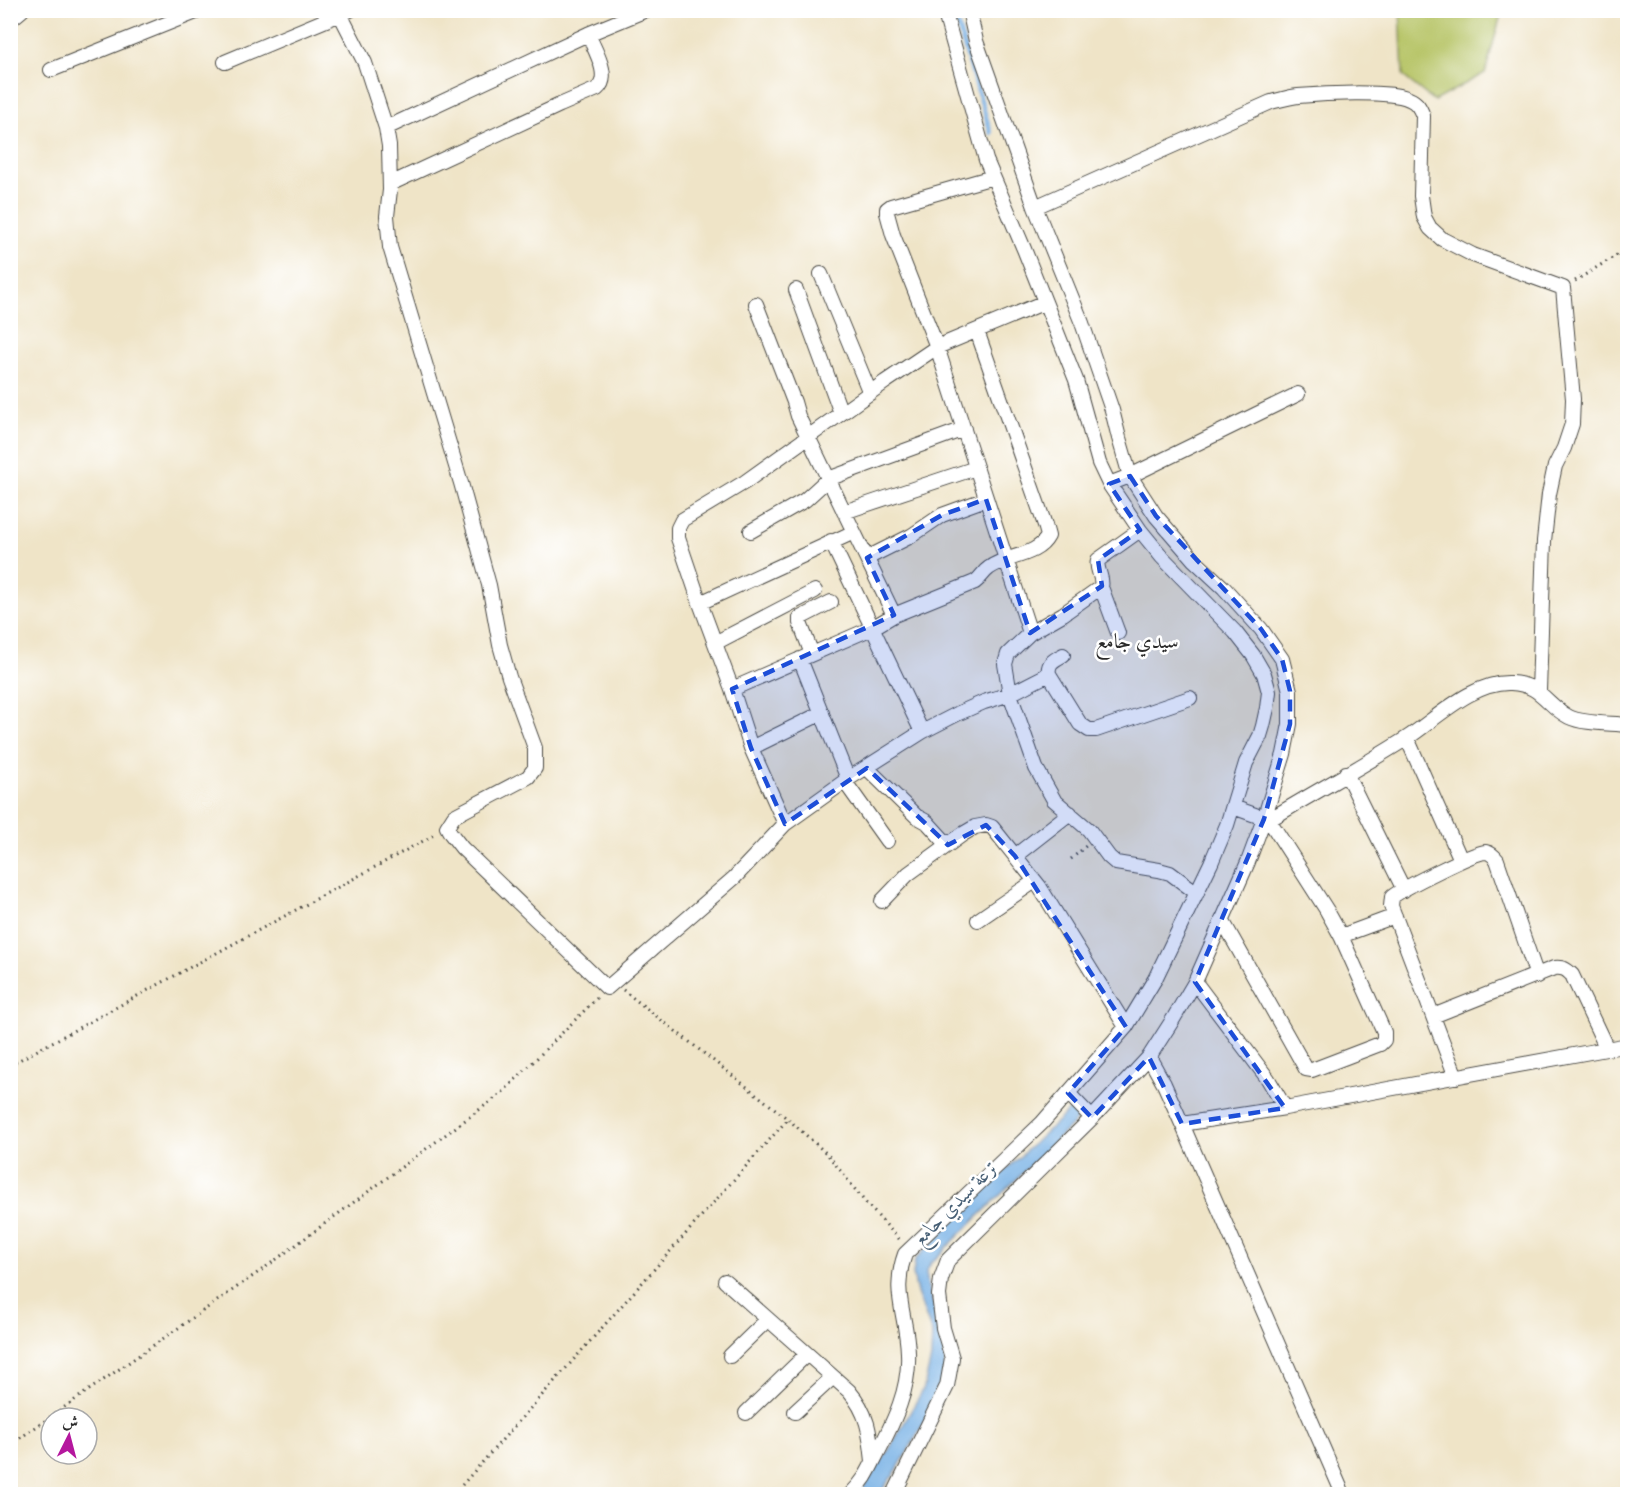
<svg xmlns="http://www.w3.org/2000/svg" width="1638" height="1505" viewBox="0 0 1638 1505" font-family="'IM FELL Great Primer',Amiri,serif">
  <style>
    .green { fill: #b7c568; stroke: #71784a; stroke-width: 1.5 }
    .water { fill: #72aee4; stroke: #4e6c88; stroke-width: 1.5 }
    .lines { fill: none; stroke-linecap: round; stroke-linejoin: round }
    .stream { stroke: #72aee4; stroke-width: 4.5 }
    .minor-casing { stroke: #484742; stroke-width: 16 }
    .path { stroke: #484742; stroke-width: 3; stroke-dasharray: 1.5 4.5; stroke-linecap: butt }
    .minor { stroke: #fff; stroke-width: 14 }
    .marked { fill: #1d4ed8; fill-opacity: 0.2; stroke: #1d4ed8; stroke-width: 4.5; stroke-dasharray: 12 8; stroke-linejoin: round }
    .labels { text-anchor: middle; stroke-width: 5; stroke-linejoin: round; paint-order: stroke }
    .water-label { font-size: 20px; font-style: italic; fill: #475f75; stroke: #fff }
    .quarter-label { font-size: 21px; fill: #2b2b2b; stroke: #fff }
  </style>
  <rect width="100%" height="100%" fill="#fff"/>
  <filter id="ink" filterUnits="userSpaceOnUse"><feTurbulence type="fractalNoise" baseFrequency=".0167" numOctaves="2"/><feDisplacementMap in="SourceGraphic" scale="12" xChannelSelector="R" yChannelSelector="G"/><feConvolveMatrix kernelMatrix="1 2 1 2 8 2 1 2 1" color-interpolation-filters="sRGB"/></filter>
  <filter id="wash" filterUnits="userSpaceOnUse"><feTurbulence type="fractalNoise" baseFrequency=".008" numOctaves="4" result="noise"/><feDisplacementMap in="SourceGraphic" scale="24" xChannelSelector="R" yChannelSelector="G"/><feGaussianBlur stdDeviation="1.35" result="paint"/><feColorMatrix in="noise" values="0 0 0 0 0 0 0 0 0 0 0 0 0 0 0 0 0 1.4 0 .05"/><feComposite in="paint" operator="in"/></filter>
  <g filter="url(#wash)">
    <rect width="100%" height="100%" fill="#efe4c7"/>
    <path class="green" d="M1400 11H1502L1485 73 1434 101 1403 76Z"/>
    <path class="water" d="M1074 1106 1087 1110 931 1263 926 1272 928 1286 945 1342V1369L942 1380 925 1421 898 1468 879 1494H859L890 1448 924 1388 931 1358 932 1333 917 1293 913 1274 915 1260 955 1217Z"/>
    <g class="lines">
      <path class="stream" d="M953 10 991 133"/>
    </g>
  </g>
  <g filter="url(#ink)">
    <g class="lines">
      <defs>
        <path id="minor" d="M338 10 365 63 386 128 389 146 390 190 387 216 390 247 461 483 489 585 500 645 509 677 535 748V768L528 777 454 816 447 827 451 834 462 848 607 988 734 878 785 824 848 779 922 732 959 713 984 702 1010 694 1049 674C1047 663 1054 660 1063 655
          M10 20 22 10
          M225 62 350 10
          M51 70 201 10
          M386 128 588 34 646 10
          M993 177 891 206 887 209V213L893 235 937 347 1030 633
          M390 184 560 105 597 89C612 77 594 49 588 34
          M1035 207 1271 102C1280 100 1289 97 1298 96 1321 94 1390 90 1409 99 1417 102 1420 108 1423 116L1421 196 1424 217 1430 228 1442 239 1473 255 1563 288 1573 399 1572 424 1564 448 1555 466 1549 494 1544 541 1539 691
          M821 274 870 393
          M796 290 841 413
          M756 304 794 402 798 416 894 615
          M1109 484 1130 476 1298 394
          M844 512 976 468
          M1140 530 1098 560C1095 569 1104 578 1101 587L1063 614 1030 633 1008 654 1005 664 1010 694 1036 768 1054 800 1089 830 1109 857 1116 863 1159 870 1170 873 1197 893
          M751 531 805 500 828 479 964 429
          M831 541 922 732
          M867 558 911 536 942 515 986 499
          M1101 587 1118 633
          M700 603 854 532
          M715 643 815 591
          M812 654 800 623V618L831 602
          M800 659 848 779
          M1049 674 1080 724 1089 730H1096L1190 698
          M732 689 872 628 894 615 975 582C981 578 983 572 989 568 1006 555 1037 557 1048 536L1045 525 977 331
          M1407 738 1461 860
          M751 748 822 713
          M867 768 916 816 927 822 948 845
          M1346 773 1404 890
          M845 782 887 841
          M1269 820C1314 792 1362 767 1407 738 1436 719 1473 681 1511 683 1541 684 1546 705 1569 717 1583 724 1611 723 1628 725
          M785 824 751 748 732 689 700 603 678 538V528L682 520 745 482 885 382 937 347 1045 302
          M1015 856 1070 813
          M882 901 908 874 963 834 975 827 986 825 992 827 1039 886 1126 1027
          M978 920 1035 881
          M1222 920 1306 1069 1312 1070 1380 1044 1384 1040V1032L1341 936 1326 909 1269 820 1233 807
          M1341 936 1395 916
          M1195 982 1268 1079 1285 1108
          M1433 1016 1554 968C1563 967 1566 969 1572 975L1607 1049
          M1149 1057 1164 1084 1182 1124 1343 1494
          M1456 1077 1391 906 1392 897C1403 888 1474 852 1486 852 1491 853 1494 856 1497 860L1537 976
          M1068 1093 1092 1118
          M1182 1124 1285 1108 1628 1045
          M725 1281 849 1391C868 1413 870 1433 873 1461
          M730 1356 767 1320
          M795 1412 833 1377
          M746 1413 807 1354
          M851 1494C856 1489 861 1483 865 1477 870 1469 874 1460 878 1452 894 1421 910 1389 908 1353 907 1315 891 1293 905 1254L1042 1123 1126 1027 1155 979 1211 863 1227 825 1246 763 1260 736 1263 726 1267 708 1269 692 1264 674 1253 655 1235 632 1162 557 1140 530 1109 484 1099 463 1076 380 1024 249 986 160 944 10
          M894 1494 947 1386 952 1358 943 1328 939 1295 941 1279 948 1260 1092 1118 1149 1057 1172 1021 1195 982 1248 862 1264 819 1284 754 1290 724V691L1282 659 1261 629 1224 588 1194 560 1156 516 1130 476 1119 438 1112 410 1082 323 1035 207 976 41 969 10"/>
      </defs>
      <use href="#minor" class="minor-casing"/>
      <path class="path" d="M1575 281 1628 248
        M1071 859 1086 846
        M623 990 788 1119 828 1155 865 1202 900 1240
        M10 1065 436 834
        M10 1445 266 1267 502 1093 597 998
        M454 1494 788 1119"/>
      <use href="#minor" class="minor"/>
    </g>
  </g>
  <path class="marked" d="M1130 476 1156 516 1261 629 1282 659 1290 691V724L1264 819 1195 982 1285 1108 1182 1124 1149 1057 1092 1118 1068 1093 1126 1027 1015 856 986 825 948 845 867 768 785 824 751 748 732 689 894 615 867 558 942 515 986 499 1030 633 1102 586 1098 560 1140 530 1109 484Z"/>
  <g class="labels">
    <g class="water-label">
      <text transform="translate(955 1202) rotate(-45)" y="7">ترعة سيدي جامع</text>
    </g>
    <g class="quarter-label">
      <text x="1137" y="648">سيدي جامع</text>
    </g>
  </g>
  <rect width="1638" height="1505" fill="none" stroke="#fff" stroke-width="36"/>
  <g transform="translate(69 1436) rotate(6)"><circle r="28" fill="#ffffff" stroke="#aaaaaa" stroke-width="1.5"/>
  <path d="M0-4.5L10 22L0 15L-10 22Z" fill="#b5179e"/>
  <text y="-9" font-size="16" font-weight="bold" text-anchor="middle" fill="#2b2b2b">ش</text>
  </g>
</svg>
